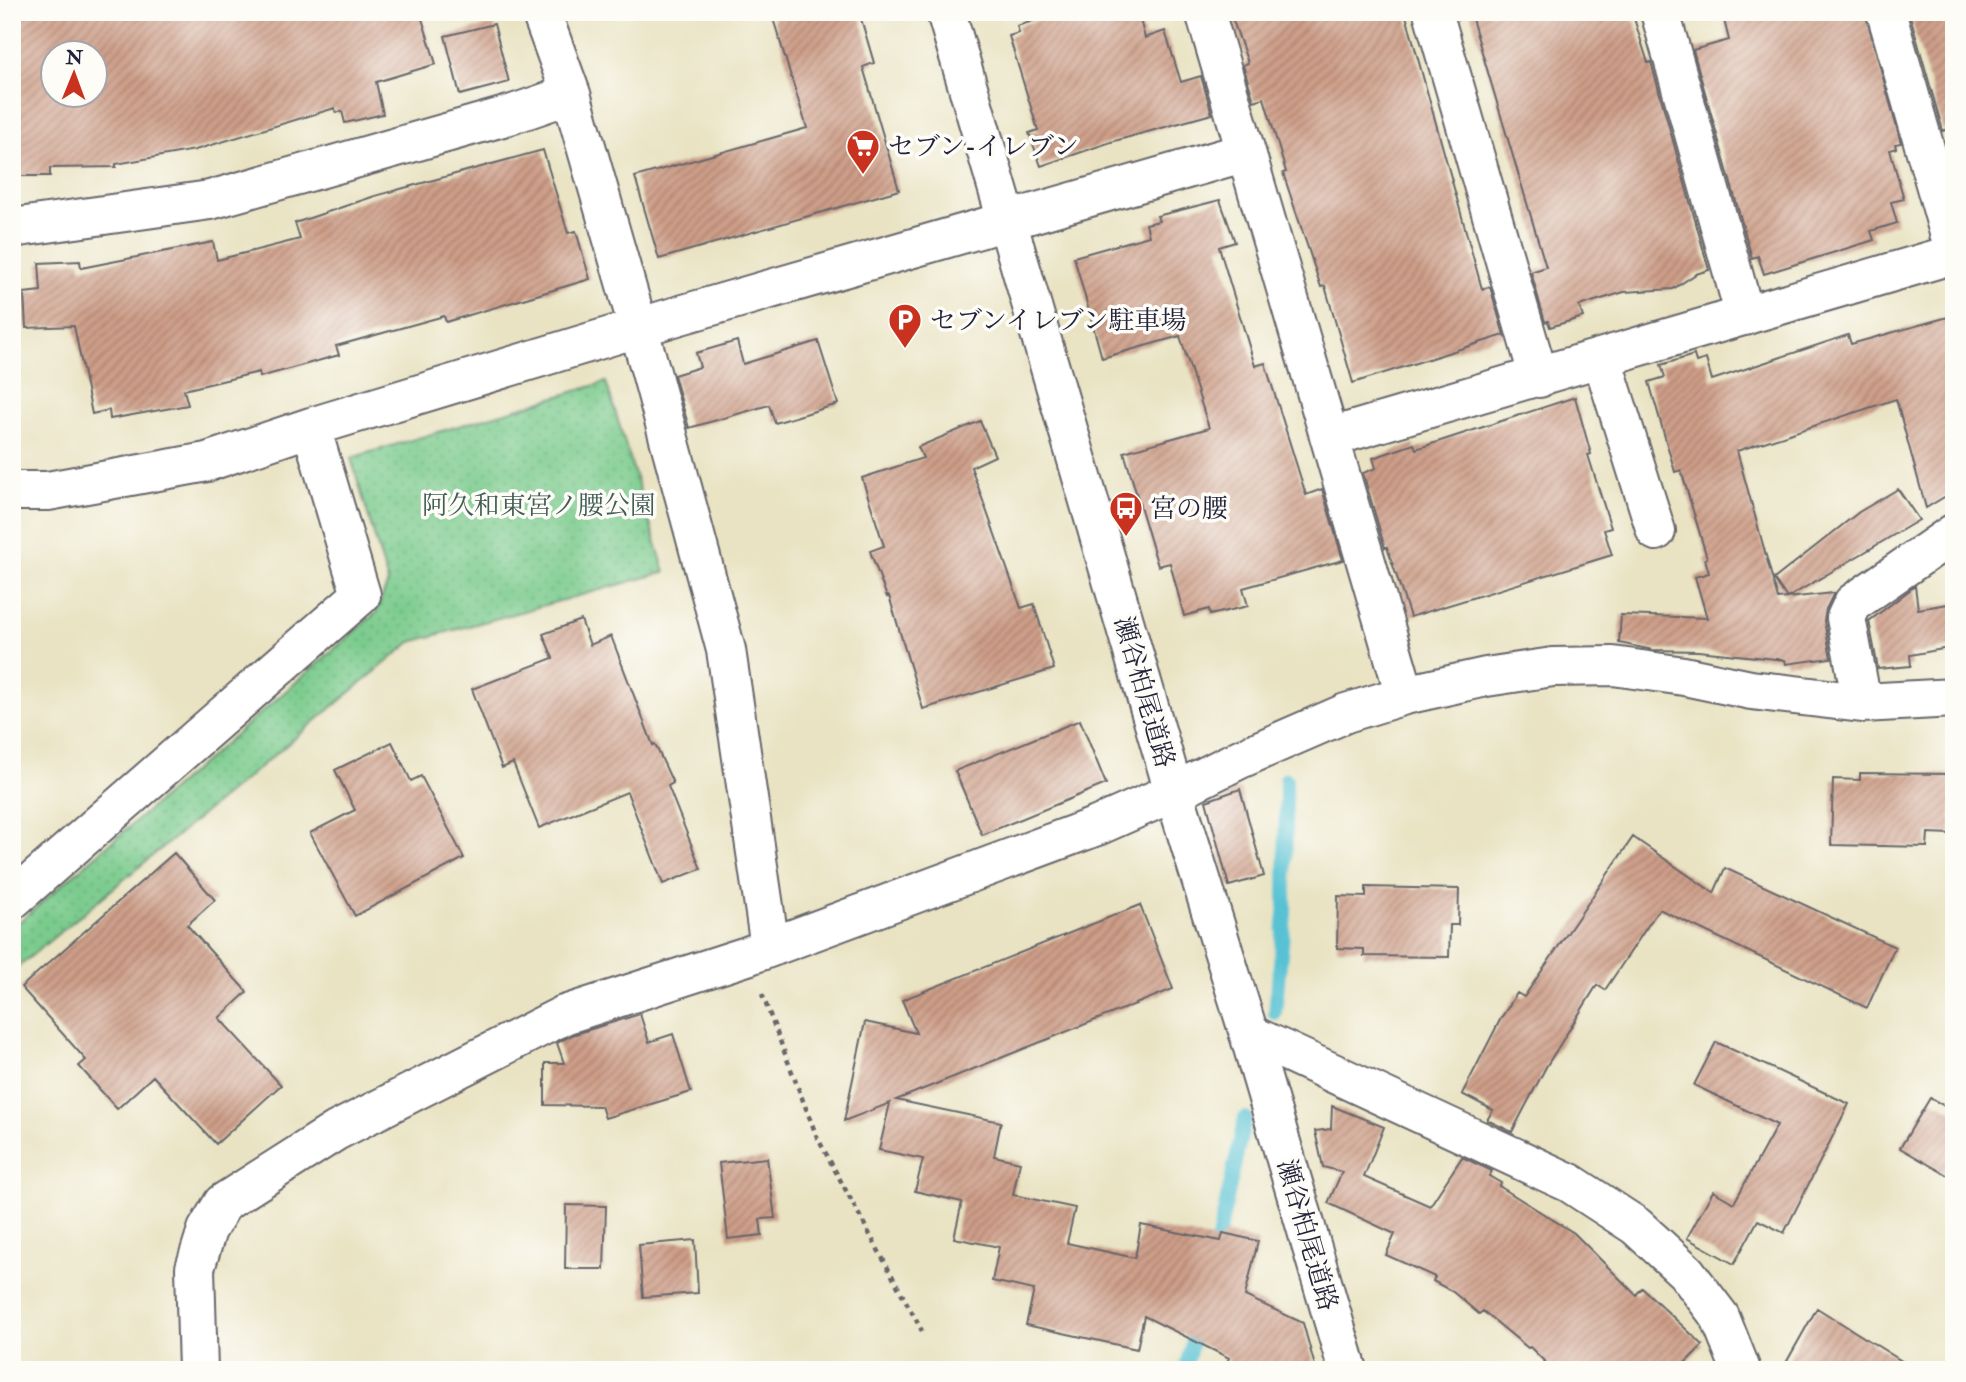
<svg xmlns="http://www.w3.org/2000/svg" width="1966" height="1382" viewBox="0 0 1966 1382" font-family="'IM FELL Double Pica','Noto Serif JP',serif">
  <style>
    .grass { fill: url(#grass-dots); stroke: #4e7664; stroke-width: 2 }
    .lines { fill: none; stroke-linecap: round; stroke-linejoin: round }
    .stream { stroke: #58c2d4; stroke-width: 14 }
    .building { fill: url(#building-hatch); fill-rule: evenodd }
    .minor-casing { stroke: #68666b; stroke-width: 42 }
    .major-casing { stroke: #68666b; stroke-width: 42 }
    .path { stroke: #68666b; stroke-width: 4.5; stroke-dasharray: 5 5; stroke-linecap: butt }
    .minor { stroke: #fff; stroke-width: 38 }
    .major { stroke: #fff; stroke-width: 38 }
    .labels { text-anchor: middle; stroke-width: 7; stroke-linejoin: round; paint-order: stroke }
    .poi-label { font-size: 26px; fill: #22223b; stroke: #fdfcf7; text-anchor: start }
    .park-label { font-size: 26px; fill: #415d58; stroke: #fdfcf7 }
    .street-label { font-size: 26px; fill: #22223b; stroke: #fdfcf7 }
  </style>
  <defs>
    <pattern id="grass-dots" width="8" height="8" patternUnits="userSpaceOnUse" patternTransform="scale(1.75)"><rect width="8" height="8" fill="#7acb8d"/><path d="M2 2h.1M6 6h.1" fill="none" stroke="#69ae7b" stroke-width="1.8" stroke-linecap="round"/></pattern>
    <pattern id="building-hatch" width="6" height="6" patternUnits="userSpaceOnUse" patternTransform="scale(1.75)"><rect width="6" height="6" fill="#ce9e88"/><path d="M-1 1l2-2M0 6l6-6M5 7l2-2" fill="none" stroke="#a78070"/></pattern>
  </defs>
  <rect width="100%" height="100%" fill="#fdfcf7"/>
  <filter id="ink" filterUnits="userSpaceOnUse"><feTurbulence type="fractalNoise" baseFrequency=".0143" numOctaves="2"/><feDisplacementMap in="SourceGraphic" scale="14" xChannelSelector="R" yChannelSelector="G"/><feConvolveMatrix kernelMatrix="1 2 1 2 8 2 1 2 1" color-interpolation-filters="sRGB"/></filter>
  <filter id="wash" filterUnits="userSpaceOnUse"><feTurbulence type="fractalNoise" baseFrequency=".00686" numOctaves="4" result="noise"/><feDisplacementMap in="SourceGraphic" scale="28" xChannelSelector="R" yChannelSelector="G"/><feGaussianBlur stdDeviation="1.57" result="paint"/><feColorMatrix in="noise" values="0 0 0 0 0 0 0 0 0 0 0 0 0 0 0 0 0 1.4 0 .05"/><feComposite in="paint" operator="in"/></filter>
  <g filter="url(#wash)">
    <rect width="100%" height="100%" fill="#e9e3c3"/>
    <path class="grass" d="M606 382 665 572 411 642 12 972V928L376 613 388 582 351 458Z"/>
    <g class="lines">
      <path class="stream" d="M1275 1013 1285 914 1286 779
        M1214 1257 1245 1118
        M1185 1370 1197 1324"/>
    </g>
    <g id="blocks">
      <path class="building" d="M12 12H420L436 64 376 82 383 114 345 123 342 111 336 113 335 108 195 150 116 164V167L50 168V176H12ZM52 52H94V94H52Z
        M771 12H859L874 63 863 67 899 190 659 259 635 177 807 128Z
        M1062 12H1138L1145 38 1165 31 1181 82 1201 76 1212 114 1111 142 1041 166 1029 133 1038 130 1009 36 1019 33 1017 26Z
        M1230 12H1405L1482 289 1490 287 1504 335 1353 383 1325 286 1321 287 1283 173 1286 172 1264 98 1254 101 1243 65 1248 63Z
        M1470 12H1632L1648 63 1651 62 1709 270 1696 274 1673 289 1624 292 1579 306 1583 317 1550 327 1548 321 1545 322 1531 272 1546 267Z
        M1722 12H1865L1901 143 1895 144 1896 148 1890 150 1904 199 1891 202 1897 223 1871 231 1874 240 1764 274 1758 256 1752 258 1693 50 1729 40Z
        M1909 12H1954V127L1943 131Z
        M494 24 509 82 460 95 445 36Z
        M543 150 568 233 576 231 590 279 446 322 444 316 336 346 339 355 260 377 259 372 184 390 188 405 110 419 109 410 92 414 74 326 26 328 24 293 41 291 39 263 80 261 81 268 213 242 217 260 300 239 295 223 375 196Z
        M1220 200 1235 242 1219 247 1255 366 1265 363 1306 495 1322 489 1343 560 1243 588 1248 606 1210 615 1209 609 1184 616 1170 563 1158 566 1124 452 1209 428 1180 336 1102 358 1074 257 1149 236 1146 224 1159 221 1157 216Z
        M1948 317 1954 339V491L1926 508 1896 399 1737 451 1778 599 1834 593 1826 609 1824 621 1831 658 1786 664 1785 660 1698 651 1653 650 1619 643 1621 615 1707 618 1695 577 1709 573 1705 559 1707 558 1681 470 1675 472 1649 382 1665 377 1661 365 1694 355 1696 362 1706 359 1712 380 1848 335 1851 344Z
        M737 341 743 364 818 341 838 404 775 423 769 405 689 428 674 375 700 367 696 353Z
        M1575 397 1591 454 1588 455 1611 528 1604 530 1612 555 1410 617 1387 547 1385 548 1363 473 1376 468 1373 458 1414 444 1416 449Z
        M980 421 995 456 971 467 1021 608 1034 604 1054 669 923 709 889 596 887 597 870 551 884 546 862 478 923 458 918 447Z
        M1898 489 1919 520 1787 598 1774 579 1859 512Z
        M1915 586 1918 609 1954 603V647L1910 655 1911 666 1878 669 1869 621Z
        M581 620 590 645 611 636 653 745 655 744 673 783 668 786 701 869 663 884 627 792 539 828 513 763 502 768 472 689 553 658 543 634Z
        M1080 720 1106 784 982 835 955 771Z
        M392 742 411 781 421 776 464 858 355 916 310 833 355 810 335 770Z
        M1860 773 1952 774 1951 834 1928 833 1927 847 1831 845 1833 779 1860 780Z
        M1240 789 1264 876 1229 886 1206 801Z
        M1633 837 1714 893 1725 868 1895 947 1867 1008 1659 909 1605 990 1597 985 1546 1067 1512 1132 1487 1120 1493 1110 1462 1094 1501 1018 1517 993 1524 997Z
        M174 853 215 900 187 925 247 992 219 1018 281 1085 216 1144 153 1076 117 1109 79 1066 86 1060 21 987Z
        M1366 887 1459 889 1458 925H1450L1449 957 1364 956V949L1337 948 1338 896 1366 897Z
        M1140 905 1173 989 896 1100 1001 1122 994 1156 1020 1162 1013 1195 1075 1208 1067 1243 1135 1258 1141 1225 1221 1241 1223 1233 1258 1241 1245 1296 1303 1323 1316 1370H1223L1229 1358 1144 1316 1137 1349 1026 1325 1034 1290 992 1281 999 1247 954 1238 962 1202 915 1191 923 1159 879 1150 890 1103 844 1121 865 1022 916 1033 902 1000Z
        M640 1014 649 1042 673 1034 691 1092 605 1118 601 1106 545 1105V1063H564L557 1043 572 1035Z
        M1716 1042 1849 1104 1784 1233 1758 1220 1734 1264 1687 1238 1713 1191 1734 1203 1777 1125 1694 1085Z
        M1930 1098 1954 1111V1179L1900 1148Z
        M1332 1106 1384 1127 1364 1177 1430 1206 1462 1157 1492 1171 1489 1176 1501 1183 1499 1186 1574 1233 1636 1295 1642 1288 1703 1345 1678 1370H1553L1530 1347 1528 1348 1483 1311 1479 1314 1453 1292 1433 1281 1435 1277 1386 1255 1395 1234 1328 1203 1342 1172 1323 1167 1315 1131 1331 1129Z
        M767 1158 775 1218 760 1219 762 1235 728 1239 719 1163Z
        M566 1205 606 1206 604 1269H565Z
        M695 1240 698 1293 643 1297 639 1245Z
        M1817 1308 1916 1370H1782Z"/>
    </g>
  </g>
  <g filter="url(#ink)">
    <use href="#blocks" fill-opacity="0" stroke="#68666b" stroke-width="2"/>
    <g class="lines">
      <defs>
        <path id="minor" d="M541 12 571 94 651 372 726 650 770 947
          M1205 12 1405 695
          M1433 12 1539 378
          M1660 12 1745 316
          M1886 12 1954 250
          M12 228 210 200 513 114 571 94
          M1602 359 1656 531
          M1331 437 1954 254
          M12 491H48L207 462 311 427 677 316 1246 152
          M1862 703 1846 618 1853 603 1954 533
          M12 900 361 595 311 427
          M1249 1034 1570 1183 1636 1226 1686 1272 1720 1317 1741 1370
          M198 1370 195 1268 207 1230 223 1203 336 1131 564 1015 747 956 1097 826 1174 792 1240 759 1346 713 1405 695 1486 677 1553 667 1613 666 1684 676 1751 690 1862 703 1954 698"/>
        <path id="major" d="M946 12 1174 792 1249 1034 1348 1370"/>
      </defs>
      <use href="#minor" class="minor-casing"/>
      <use href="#major" class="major-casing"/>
      <path class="path" d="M762 994 817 1137 922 1331"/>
      <use href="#minor" class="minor"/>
      <use href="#major" class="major"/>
    </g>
  </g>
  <defs>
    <symbol id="supermarket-pin" viewBox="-11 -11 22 30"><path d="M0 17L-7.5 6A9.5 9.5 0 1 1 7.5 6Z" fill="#c8321e" stroke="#fdfcf7"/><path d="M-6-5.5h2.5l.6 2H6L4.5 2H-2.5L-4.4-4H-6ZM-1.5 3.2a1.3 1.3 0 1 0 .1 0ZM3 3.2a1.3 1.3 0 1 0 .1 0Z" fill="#fff"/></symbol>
    <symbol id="parking-pin" viewBox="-11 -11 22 30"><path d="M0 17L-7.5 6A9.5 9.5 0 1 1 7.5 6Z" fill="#c8321e" stroke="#fdfcf7"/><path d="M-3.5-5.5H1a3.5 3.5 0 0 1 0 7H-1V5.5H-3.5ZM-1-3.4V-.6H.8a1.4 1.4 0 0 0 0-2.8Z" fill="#fff"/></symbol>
    <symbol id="bus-pin" viewBox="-11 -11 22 30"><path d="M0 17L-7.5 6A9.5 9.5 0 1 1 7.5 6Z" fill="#c8321e" stroke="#fdfcf7"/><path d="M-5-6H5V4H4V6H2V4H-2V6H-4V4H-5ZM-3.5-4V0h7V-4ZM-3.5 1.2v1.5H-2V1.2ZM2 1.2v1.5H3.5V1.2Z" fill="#fff"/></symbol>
  </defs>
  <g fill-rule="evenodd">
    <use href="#supermarket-pin" x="844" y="127" width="38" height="52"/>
    <use href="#parking-pin" x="886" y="301" width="38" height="52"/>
    <use href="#bus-pin" x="1107" y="489" width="38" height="52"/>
  </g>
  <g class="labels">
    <g class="poi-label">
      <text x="888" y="155">セブン-イレブン</text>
      <text x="930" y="329">セブンイレブン駐車場</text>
      <text x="1150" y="517">宮の腰</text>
    </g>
    <g class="park-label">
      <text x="539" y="514">阿久和東宮ノ腰公園</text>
    </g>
    <g class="street-label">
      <text transform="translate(1145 692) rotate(74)" y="9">瀬谷柏尾道路</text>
      <text transform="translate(1308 1235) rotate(74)" y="9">瀬谷柏尾道路</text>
    </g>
  </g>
  <rect width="1966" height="1382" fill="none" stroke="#fdfcf7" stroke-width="42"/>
  <g transform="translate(74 74) rotate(1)"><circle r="33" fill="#fdfcf7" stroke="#a5a5ac" stroke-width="2"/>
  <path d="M0-5L12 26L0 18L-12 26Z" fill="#c8321e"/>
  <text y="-10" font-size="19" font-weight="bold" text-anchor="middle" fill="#22223b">N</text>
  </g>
</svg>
